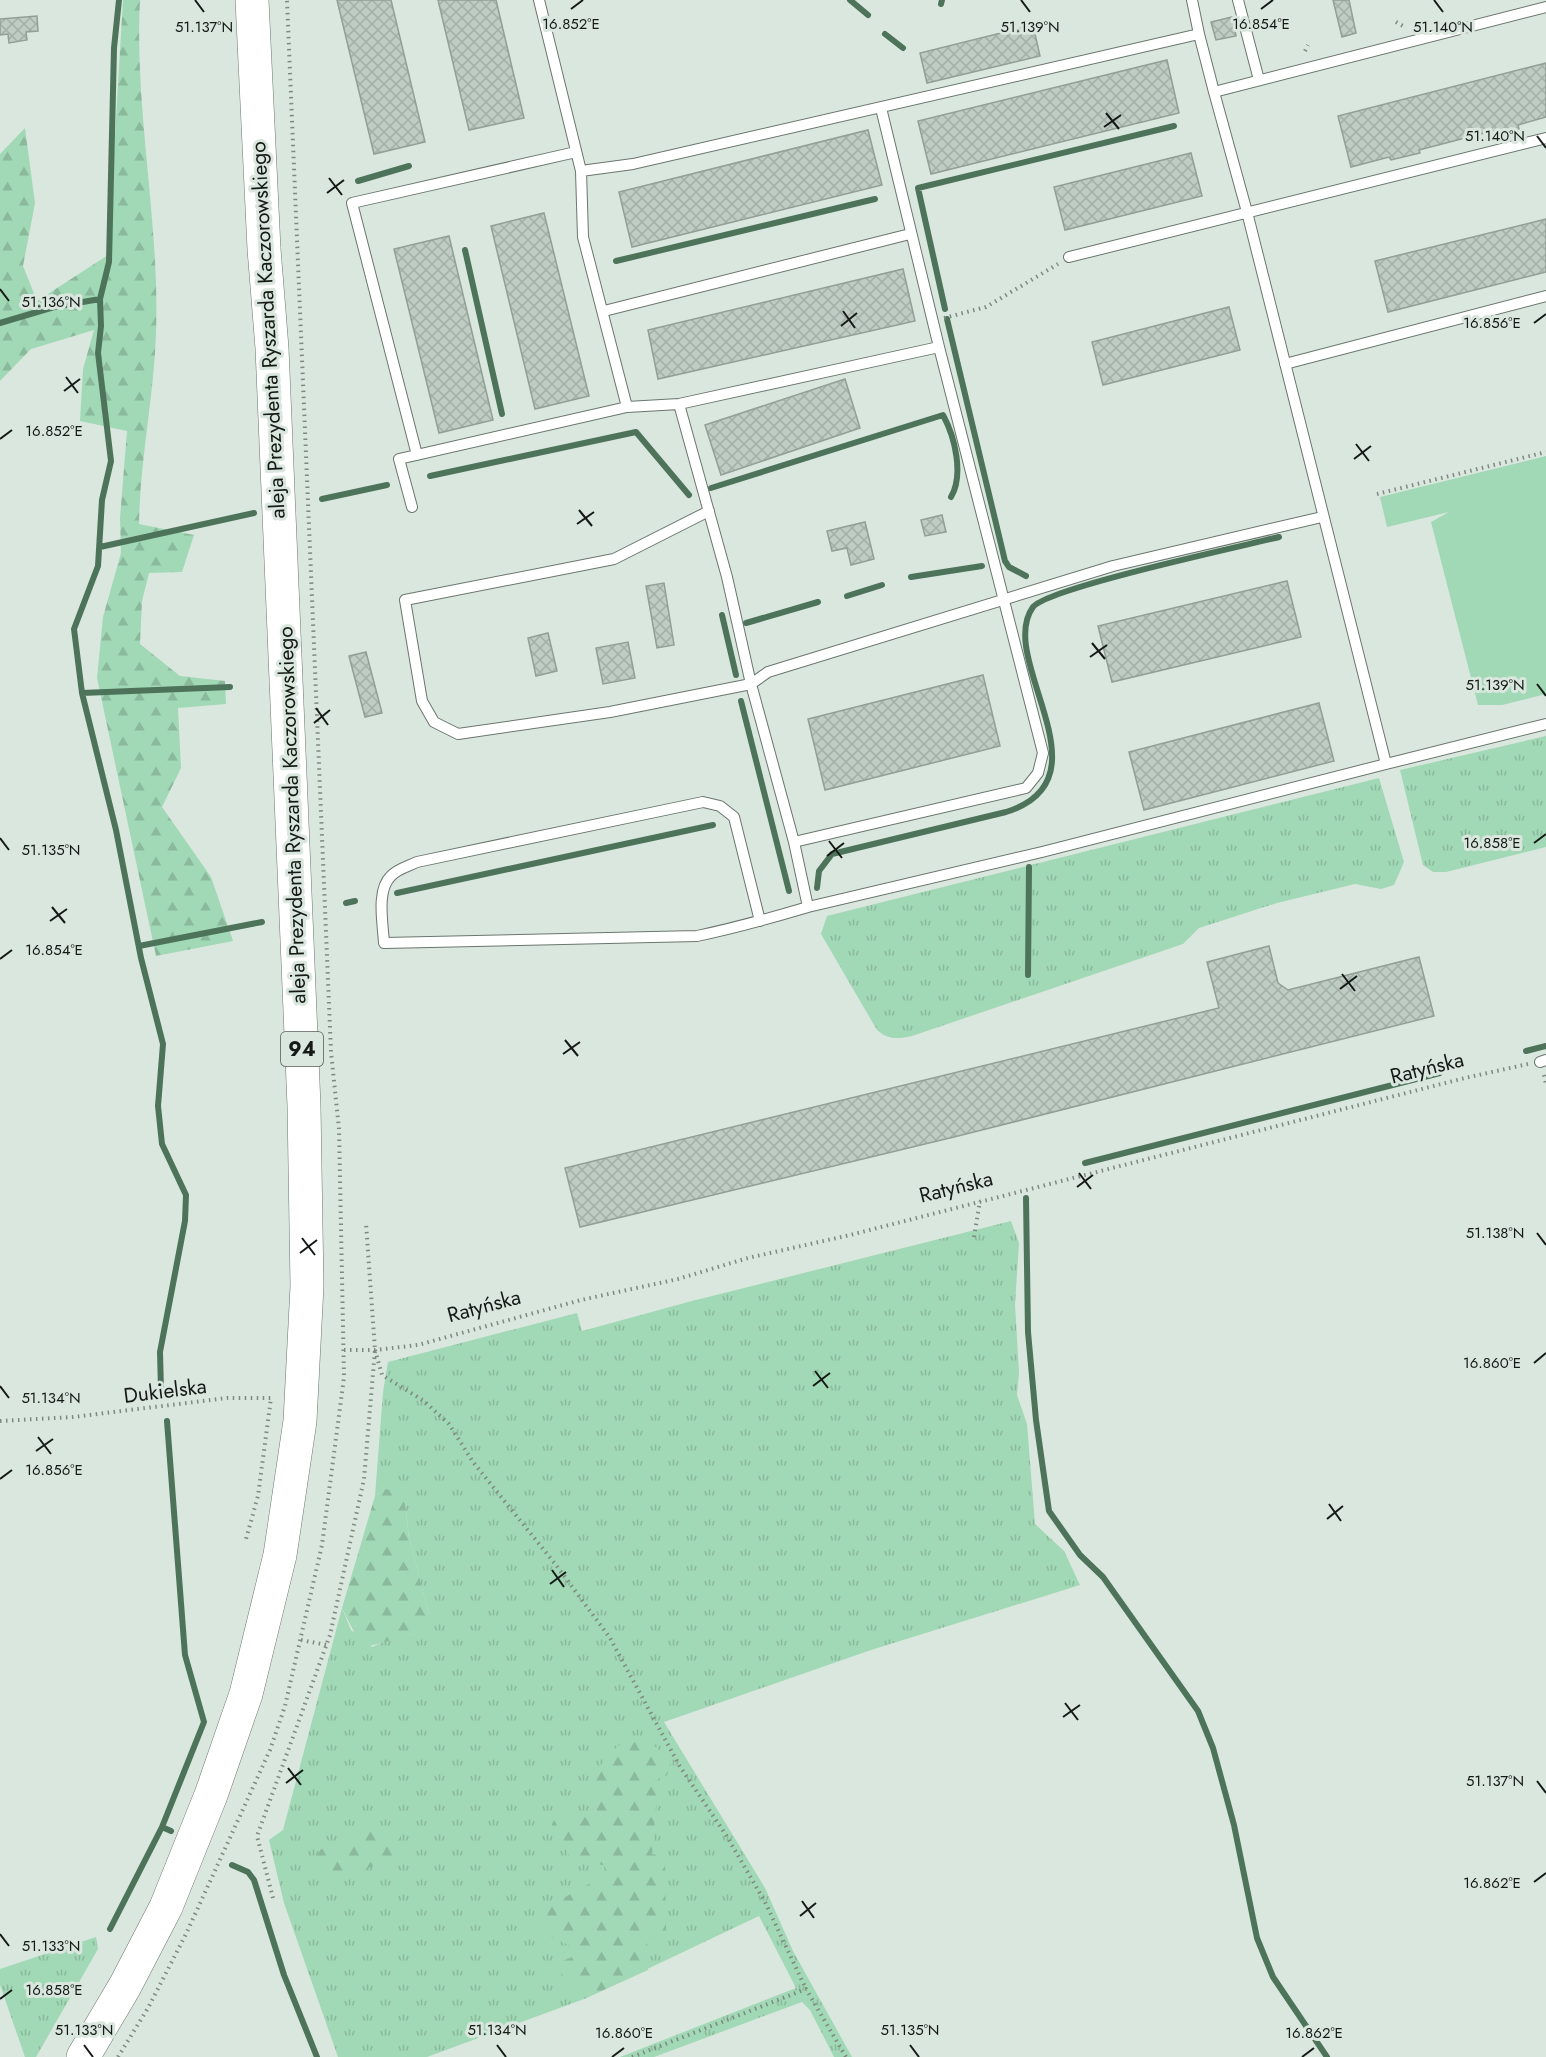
<svg xmlns="http://www.w3.org/2000/svg" width="1546" height="2057" viewBox="0 0 1546 2057" font-family="Jost,sans-serif">
  <style>
    .grass { fill: url(#grass-tufts) }
    .forest { fill: url(#forest-firs) }
    .park { fill: #a1d8b5 }
    .lines { fill: none; stroke-linecap: round; stroke-linejoin: round }
    .stream { stroke: #4d745b; stroke-width: 6 }
    .building { fill: url(#building-cross-hatch); stroke: #929e96; stroke-width: 1.5 }
    .lane-casing { stroke: #6a766e; stroke-width: 12 }
    .primary-casing { stroke: #6a766e; stroke-width: 34 }
    .path { stroke: #7f8881; stroke-width: 4; stroke-dasharray: 1.5 4.5; stroke-linecap: butt }
    .lane { stroke: #fff; stroke-width: 10 }
    .primary { stroke: #fff; stroke-width: 33 }
    .ticks { fill: none; stroke: #151a16; stroke-width: 2 }
    .labels { text-anchor: middle; stroke-width: 6; stroke-linejoin: round; paint-order: stroke }
    .shield { fill: #dae7de; stroke: #505852; stroke-width: 1.5 }
    .shield-label { font-size: 20px; font-weight: bold; fill: #151a16 }
    .street-label { font-size: 21px; fill: #151a16; stroke: #dae7de }
    .ticks-label { font-size: 15px; text-anchor: middle; fill: #151a16; stroke: #dae7de; stroke-width: 6; stroke-linejoin: round; paint-order: stroke }
  </style>
  <defs>
    <pattern id="grass-tufts" width="24" height="20" patternUnits="userSpaceOnUse" patternTransform="scale(1.5)"><rect width="24" height="20" fill="#a1d8b5"/><path d="M3 7l-1-3M5 7V3M7 7l1-3M15 17l-1-3M17 17v-4M19 17l1-3" fill="none" stroke="#8ab99b"/></pattern>
    <pattern id="forest-firs" width="22" height="20" patternUnits="userSpaceOnUse" patternTransform="scale(1.5)"><rect width="22" height="20" fill="#a1d8b5"/><path d="M5 1l3.5 6h-7zM16 11l3.5 6h-7z" fill="#8ab99b"/></pattern>
    <pattern id="building-cross-hatch" width="8" height="8" patternUnits="userSpaceOnUse" patternTransform="scale(1.5)"><rect width="8" height="8" fill="#beccc3"/><path d="M0 0l8 8M0 8l8-8" fill="none" stroke="#a2afa7"/></pattern>
  </defs>
  <rect width="100%" height="100%" fill="#dae7de"/>
  <path class="grass" d="M1546 736V847L1446 872H1433L1423 865 1400 770Z
    M1379 778 1404 862 1394 885 1381 889 1355 884 1277 903 1199 928 1183 944 912 1036C898 1039 888 1040 877 1030L821 934 827 916Z
    M1011 1221 1019 1243 1015 1304 1019 1373 1017 1395 1027 1424 1035 1524 1064 1551 1080 1585 871 1650 664 1722 765 1888 793 1951 852 2057H834L810 2010 802 2002 654 2057H620L796 1988 759 1916 584 1999 427 2057H338L284 1903 269 1840 283 1830 342 1608 351 1630 372 1647 385 1641 415 1634 429 1614 409 1538 405 1502 384 1489 375 1496 383 1392 388 1362 577 1313 582 1331 692 1301Z
    M96 1937 98 1949 36 2057H25L0 1985V1969Z"/>
  <path class="forest" d="M123 0H140C134 108 160 223 156 333 154 397 140 459 139 524L194 535 182 572 149 573 142 601 140 644 180 676 225 681 226 704 178 708 181 768 162 807 211 877 233 941 156 956 97 678 103 617 121 553 120 518 127 431 80 421 83 369 94 330 31 349 0 381V154L25 128 35 203 23 266 37 301 108 255Z
    M384 1489 396 1491 405 1502 409 1538 429 1614 427 1623 415 1634 362 1648 342 1608 375 1496Z
    M634 1739 656 1747 671 1763 667 1775 654 1781 657 1795 652 1854 665 1857 666 1931 647 1939 648 1970 584 1999 554 1965 572 1957 573 1947 544 1934 536 1919 547 1907 605 1875 604 1865 586 1863 575 1868 566 1850 552 1836V1824L556 1816 580 1821 597 1808 592 1775 618 1746Z
    M387 1826 401 1831V1852L351 1877 321 1872 317 1856 321 1849Z"/>
  <path class="park" d="M1546 456V694L1502 705H1478L1431 522 1449 512 1387 527 1380 497Z"/>
  <g class="lines">
    <path class="stream" d="M119 0 114 48 109 262 100 299 101 326 98 353 111 461 102 500 98 566 74 629 82 693 116 830 141 958 163 1044 158 1106 162 1144 186 1195 185 1221 160 1352 161 1390
      M850 0 868 15
      M941 4 942 0
      M885 34 903 48
      M358 181 409 166
      M465 250 502 414
      M616 261 875 199
      M945 309 918 188 1174 126
      M947 319 1005 561 1009 567 1026 576
      M0 323 54 307 100 299
      M430 476 636 432 689 495
      M711 488 943 415C955 437 964 475 951 497
      M322 499 387 485
      M100 547 254 513
      M911 577 982 566
      M847 596 882 585
      M722 615 736 675
      M746 623 818 602
      M82 693 230 687
      M741 701 789 891
      M817 888 819 871 832 854 1006 812C1113 779 995 659 1033 607 1047 588 1243 546 1279 537
      M397 893 713 825
      M346 903 355 901
      M139 946 262 922
      M1028 975 1029 867
      M1526 1051 1546 1046
      M1085 1163 1440 1073
      M1026 1198 1028 1332 1036 1420 1049 1511 1080 1555 1103 1577 1198 1711 1213 1748 1234 1825 1257 1938 1273 1977 1327 2057
      M167 1421 185 1655 204 1722 162 1827 171 1831
      M232 1865 248 1872 254 1880 284 1975 317 2057
      M110 1929 162 1827"/>
  </g>
  <path class="building" d="M337 0H391L425 142 374 154Z
    M438 0H496L524 118 469 130Z
    M1333 0H1349L1356 33 1342 37Z
    M37 16 38 31 26 32 27 40 9 43 8 34 0 35V19Z
    M1232 17 1236 36 1216 40 1211 22Z
    M1033 25 1040 56 927 83 920 53Z
    M1167 60 1179 113 931 174 918 121Z
    M1546 63V117L1518 125 1519 129 1490 136 1488 132 1419 150 1420 153 1391 160 1389 157 1351 167 1338 116Z
    M868 130 882 185 632 247 619 192Z
    M1191 153 1202 196 1065 230 1054 187Z
    M544 213 589 396 535 409 491 226Z
    M1546 219V272L1388 312 1375 261Z
    M449 236 493 420 439 433 394 249Z
    M903 269 915 321 658 379 648 330Z
    M1229 307 1240 350 1103 385 1092 342Z
    M845 379 860 428 721 475 705 425Z
    M942 515 946 532 925 536 921 520Z
    M865 522 874 559 851 565 847 548 832 551 827 531Z
    M1287 581 1301 637 1112 682 1098 626Z
    M664 583 674 645 657 648 646 586Z
    M548 633 557 671 536 676 528 638Z
    M628 642 635 678 603 684 596 648Z
    M366 652 382 713 365 717 349 656Z
    M983 675 1000 746 825 790 808 719Z
    M1319 703 1334 761 1144 810 1129 752Z
    M1269 946 1278 983 1288 990 1419 957 1434 1016 954 1137 580 1227 565 1168 1219 1008 1207 962Z"/>
  <g class="lines">
    <defs>
      <path id="lane" d="M539 0 581 171 583 237 627 407
        M1192 0 1199 34
        M1238 0 1259 80
        M1546 7 1214 92 1247 212 1386 764 1546 724
        M581 171 633 164 1199 34 1214 92
        M1069 257 1546 138
        M604 311 910 234
        M1285 364 1546 296
        M679 404 727 577 751 684 794 842 808 907 1042 852 1386 764
        M417 455 352 203 576 152
        M412 507 399 459 627 407 679 404 939 347 881 108
        M709 511 614 559 405 600 422 701 434 722 458 734 610 712 751 684 768 672 1113 566 1322 517
        M794 842 1026 788 1038 773 1043 753 939 347
        M760 921 734 817 720 806 703 802 417 862C409 866 397 869 391 876 376 890 383 924 384 943L697 936C735 928 771 918 808 907
        M1540 1062 1546 1060"/>
      <path id="primary" d="M83 2057 125 1986 166 1907 211 1795 246 1694 280 1555 300 1421 307 1286 304 1106 272 348 264 249 252 0"/>
    </defs>
    <use href="#lane" class="lane-casing"/>
    <use href="#primary" class="primary-casing"/>
    <path class="path" d="M1396 22 1403 26
      M1305 51 1308 45
      M944 318 986 307 1058 264
      M1377 494 1546 452
      M1544 1075 1546 1084
      M974 1237 980 1201
      M344 1350H375L418 1345 581 1300 678 1279 748 1258 850 1235 1465 1078 1528 1064
      M375 1350 382 1375 424 1401 449 1424 473 1462 556 1565 610 1638 679 1765 726 1835 765 1902 806 1989
      M0 1421 73 1417 227 1398H271L258 1496 246 1539
      M301 1640 327 1645
      M273 1898 257 1836 330 1635 364 1479 375 1350 366 1223
      M118 2057 148 2008 186 1934 270 1750 285 1706 322 1545 344 1377 339 1129 331 1052 287 0
      M632 2057 806 1989 846 2057"/>
    <use href="#lane" class="lane"/>
    <use href="#primary" class="primary"/>
  </g>
  <path class="ticks" d="M195 0 204 12M1021 0 1030 12M1434 0 1443 12M571 9 583 0M1261 9 1273 0M1106 113 1119 129M1104 127 1121 115M1537 136 1546 148M329 178 342 195M327 193 344 180M0 289 9 301M843 311 855 328M1534 323 1546 314M841 326 857 313M66 377 78 393M64 391 80 379M0 439 12 430M1356 444 1369 461M1354 459 1371 446M579 510 592 526M577 524 594 512M1092 643 1105 659M1090 657 1107 645M1537 684 1546 696M316 708 328 725M314 723 330 710M0 838 9 850M829 841 842 858M1534 843 1546 834M827 856 844 843M52 907 65 923M50 921 67 909M0 959 12 950M1342 974 1355 991M1340 989 1357 976M565 1040 578 1056M563 1054 580 1042M1079 1173 1091 1189M1077 1187 1093 1175M1537 1233 1546 1245M302 1238 315 1255M300 1253 317 1240M1534 1363 1546 1353M815 1371 828 1388M0 1386 9 1398M813 1386 830 1373M38 1437 51 1454M36 1451 53 1439M0 1479 12 1470M1329 1504 1341 1521M1327 1519 1343 1506M552 1570 564 1587M550 1584 566 1572M1065 1703 1078 1720M1063 1717 1080 1705M288 1768 301 1785M1537 1781 1546 1793M286 1783 303 1770M1534 1882 1546 1873M802 1901 814 1918M800 1916 816 1903M0 1934 9 1946M0 1999 12 1990M84 2045 93 2057M497 2045 506 2057M910 2045 919 2057M612 2057 624 2048M1302 2057 1314 2048"/>
  <g class="labels">
    <rect class="shield" x="281" y="1032" width="42" height="34" rx="4.5"/>
    <g class="shield-label">
      <text x="302" y="1056">94</text>
    </g>
    <g class="street-label">
      <text transform="translate(268 330) rotate(-93)" y="7">aleja Prezydenta Ryszarda Kaczorowskiego</text>
      <text transform="translate(292 815) rotate(-92)" y="7">aleja Prezydenta Ryszarda Kaczorowskiego</text>
      <text transform="translate(1427 1068) rotate(-14)" y="7">Ratyńska</text>
      <text transform="translate(956 1187) rotate(-14)" y="7">Ratyńska</text>
      <text transform="translate(484 1306) rotate(-15)" y="7">Ratyńska</text>
      <text transform="translate(165 1391) rotate(-7)" y="7">Dukielska</text>
    </g>
  </g>
  <g class="ticks-label">
    <text x="571" y="29">16.852°E</text>
    <text x="1261" y="29">16.854°E</text>
    <text x="204" y="32">51.137°N</text>
    <text x="1030" y="32">51.139°N</text>
    <text x="1443" y="32">51.140°N</text>
    <text x="1495" y="141">51.140°N</text>
    <text x="51" y="307">51.136°N</text>
    <text x="1492" y="328">16.856°E</text>
    <text x="54" y="436">16.852°E</text>
    <text x="1495" y="690">51.139°N</text>
    <text x="1492" y="848">16.858°E</text>
    <text x="51" y="855">51.135°N</text>
    <text x="54" y="955">16.854°E</text>
    <text x="1495" y="1238">51.138°N</text>
    <text x="1492" y="1368">16.860°E</text>
    <text x="51" y="1403">51.134°N</text>
    <text x="54" y="1475">16.856°E</text>
    <text x="1495" y="1786">51.137°N</text>
    <text x="1492" y="1888">16.862°E</text>
    <text x="51" y="1951">51.133°N</text>
    <text x="54" y="1995">16.858°E</text>
    <text x="84" y="2035">51.133°N</text>
    <text x="497" y="2035">51.134°N</text>
    <text x="910" y="2035">51.135°N</text>
    <text x="624" y="2038">16.860°E</text>
    <text x="1314" y="2038">16.862°E</text>
  </g>
</svg>
